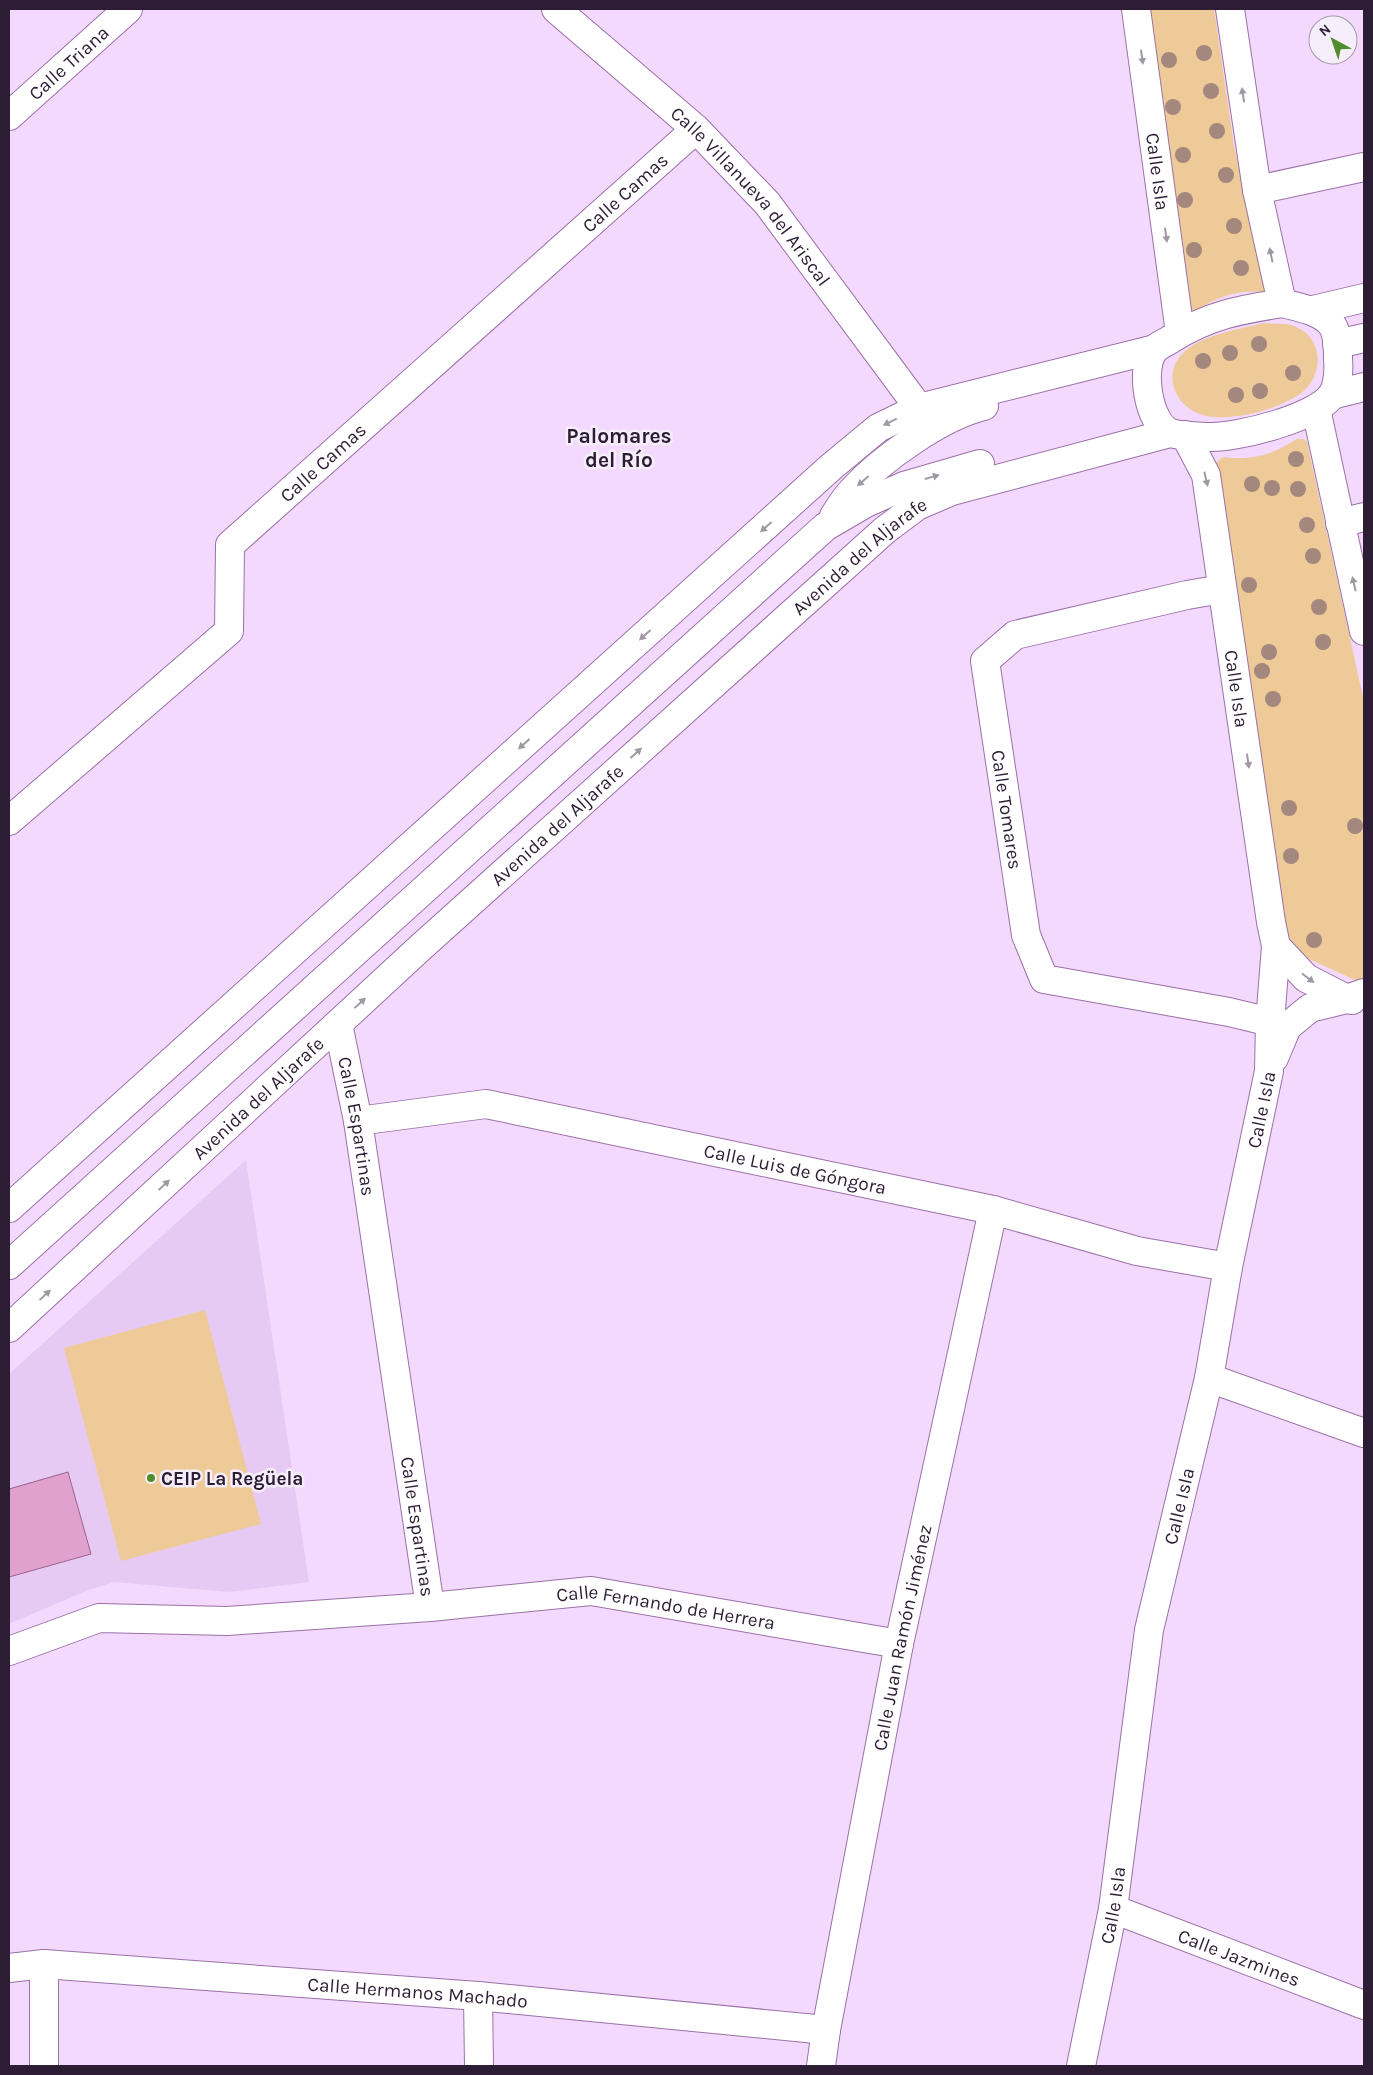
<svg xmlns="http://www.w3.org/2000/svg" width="1373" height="2075" viewBox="0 0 1373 2075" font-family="Karla,sans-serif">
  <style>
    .built { fill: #e7caf3 }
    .green { fill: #edca97 }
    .building { fill: #e0a1cf; stroke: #9c628e }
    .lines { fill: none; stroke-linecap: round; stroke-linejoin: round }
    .minor-casing { stroke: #9a71a9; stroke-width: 30 }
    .minor { stroke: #fff; stroke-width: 28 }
    .tree { fill: #a4887e }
    .oneway { fill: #a099a4 }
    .poi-dot { fill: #4f8d2d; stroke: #f6eefa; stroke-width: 2 }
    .labels { text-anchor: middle; stroke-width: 5; stroke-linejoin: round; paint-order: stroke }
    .street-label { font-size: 19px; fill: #2d1d34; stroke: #f6eefa }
    .poi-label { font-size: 19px; font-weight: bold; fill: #2d1d34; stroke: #f6eefa; text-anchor: start }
    .quarter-label { font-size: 21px; font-weight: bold; fill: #2d1d34; stroke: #f6eefa }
  </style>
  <rect width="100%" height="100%" fill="#f4d9fe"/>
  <path class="built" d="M246 1160 309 1582 229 1592 114 1582 86 1591 9 1624V1374Z"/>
  <path class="green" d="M1148 9H1214L1234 146 1266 282 1265 290 1262 292C1242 290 1224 295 1207 304 1201 307 1197 312 1190 314Z
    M1264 323C1272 324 1283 323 1291 325 1325 335 1326 378 1297 396 1274 410 1240 419 1213 417 1175 414 1155 369 1192 346 1210 334 1243 328 1264 323Z
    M1297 439H1304L1307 442 1364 702V980L1357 981 1309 959 1295 948 1287 933 1213 465 1223 457C1253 461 1271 455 1297 439Z
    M205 1310 261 1524 121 1561 64 1348Z"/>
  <path class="building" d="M68 1472 91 1554 9 1577V1489Z"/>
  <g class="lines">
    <defs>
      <g id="minor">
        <path id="s1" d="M556 9 696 129 767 203 919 408"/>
        <path id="s2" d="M1136 9 1180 333"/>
        <path d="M1230 9 1257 190 1282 303"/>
        <path id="s3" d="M9 116 128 9"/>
        <path d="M1257 190 1364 167"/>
        <path d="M1282 303C1298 307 1322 311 1332 325 1338 334 1338 349 1338 359 1339 369 1338 387 1332 395 1316 418 1237 438 1209 437 1197 436 1183 437 1171 433 1148 425 1139 366 1155 349 1159 345 1167 342 1171 339 1209 315 1239 310 1282 303Z"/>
        <path d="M1313 310 1364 298"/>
        <path d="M1337 344 1364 338"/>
        <path d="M1332 395 1364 387"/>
        <path d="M1316 409 1364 631"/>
        <path id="s4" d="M1185 435 1206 475 1271 922 1276 946 1306 978 1347 999 1364 993"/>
        <path d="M834 516C839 508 845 498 852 491 881 459 942 416 984 406"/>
        <path d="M1340 523 1364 517"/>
        <path id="s5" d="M1222 589 1187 595 1015 635 985 661 1026 935 1044 979 1229 1012 1270 1022"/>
        <path id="s6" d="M9 821 229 631 230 545 696 129"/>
        <path id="s7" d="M338 1024 358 1121 430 1607"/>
        <path d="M1274 1058 1287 1027 1310 1008 1347 999 1352 1000"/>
        <path id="s8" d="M358 1121 486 1104 993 1210 1137 1251 1228 1267"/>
        <path d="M9 1208 831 467 878 428 919 408 1155 349"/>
        <path d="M9 1265 825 527 866 503 904 486 980 464"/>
        <path id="s9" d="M9 1328 421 947 885 530 917 506 952 491 1170 433"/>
        <path d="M1209 1378 1364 1433"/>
        <path id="s10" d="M9 1651 99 1618 227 1621 430 1607 591 1591 899 1644"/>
        <path id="s11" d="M1113 1909 1364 2005"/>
        <path d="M44 1964V2066"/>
        <path id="s12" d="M9 1968 44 1964 478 1996 826 2030"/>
        <path d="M478 1996 479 2066"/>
        <path id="s13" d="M821 2066 826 2030 899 1644 993 1210"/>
        <path id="s14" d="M1081 2066 1113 1909 1149 1630 1209 1378 1228 1267 1269 1071 1270 1022 1276 946"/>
      </g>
    </defs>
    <use href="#minor" class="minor-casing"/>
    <use href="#minor" class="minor"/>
  </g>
  <g class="tree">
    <circle cx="1204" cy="53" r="8"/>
    <circle cx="1169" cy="60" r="8"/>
    <circle cx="1211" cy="91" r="8"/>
    <circle cx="1173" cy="107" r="8"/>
    <circle cx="1217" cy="131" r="8"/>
    <circle cx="1183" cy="155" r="8"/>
    <circle cx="1226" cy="175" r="8"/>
    <circle cx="1185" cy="200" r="8"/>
    <circle cx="1234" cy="226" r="8"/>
    <circle cx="1194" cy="250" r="8"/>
    <circle cx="1241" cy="268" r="8"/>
    <circle cx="1259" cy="344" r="8"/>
    <circle cx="1230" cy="353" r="8"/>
    <circle cx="1203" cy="361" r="8"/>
    <circle cx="1293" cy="373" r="8"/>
    <circle cx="1260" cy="391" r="8"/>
    <circle cx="1236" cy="395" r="8"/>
    <circle cx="1296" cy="459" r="8"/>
    <circle cx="1252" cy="484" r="8"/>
    <circle cx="1272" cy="488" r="8"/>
    <circle cx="1298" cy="489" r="8"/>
    <circle cx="1307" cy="525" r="8"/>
    <circle cx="1313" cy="556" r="8"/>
    <circle cx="1249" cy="585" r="8"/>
    <circle cx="1319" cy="607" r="8"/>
    <circle cx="1323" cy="642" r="8"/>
    <circle cx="1269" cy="652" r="8"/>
    <circle cx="1262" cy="671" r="8"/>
    <circle cx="1273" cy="699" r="8"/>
    <circle cx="1289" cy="808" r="8"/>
    <circle cx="1355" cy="826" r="8"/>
    <circle cx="1291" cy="856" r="8"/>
    <circle cx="1314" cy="940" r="8"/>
  </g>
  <defs><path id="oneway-solid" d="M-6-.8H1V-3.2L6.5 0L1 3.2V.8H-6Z" transform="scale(1.25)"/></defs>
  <g class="oneway">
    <use href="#oneway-solid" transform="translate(1142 57) rotate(82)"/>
    <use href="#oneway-solid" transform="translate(1243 95) rotate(-99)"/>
    <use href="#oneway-solid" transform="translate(1166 235) rotate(82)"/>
    <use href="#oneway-solid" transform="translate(1271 255) rotate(-102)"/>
    <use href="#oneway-solid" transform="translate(890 422) rotate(154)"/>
    <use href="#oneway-solid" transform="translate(932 477) rotate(-16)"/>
    <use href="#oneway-solid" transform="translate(1206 479) rotate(77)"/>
    <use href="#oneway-solid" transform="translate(863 481) rotate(139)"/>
    <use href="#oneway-solid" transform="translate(766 527) rotate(138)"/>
    <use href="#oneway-solid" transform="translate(1354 584) rotate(-103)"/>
    <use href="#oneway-solid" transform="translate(645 635) rotate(138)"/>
    <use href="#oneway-solid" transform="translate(524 744) rotate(138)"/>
    <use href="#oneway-solid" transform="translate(636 753) rotate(-42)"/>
    <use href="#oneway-solid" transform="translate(1248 761) rotate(82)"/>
    <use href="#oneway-solid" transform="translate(1308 978) rotate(37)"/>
    <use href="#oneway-solid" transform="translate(360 1003) rotate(-43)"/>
    <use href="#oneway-solid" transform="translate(164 1185) rotate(-43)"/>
    <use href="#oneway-solid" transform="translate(45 1295) rotate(-43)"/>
  </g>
  <circle class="poi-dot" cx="151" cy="1478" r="5"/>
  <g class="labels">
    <g class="street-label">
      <text dy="7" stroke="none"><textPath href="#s3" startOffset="80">Calle Triana</textPath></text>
      <text dy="7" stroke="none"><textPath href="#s2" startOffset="164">Calle Isla</textPath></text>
      <text dy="7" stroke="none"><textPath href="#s6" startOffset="906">Calle Camas</textPath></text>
      <text dy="7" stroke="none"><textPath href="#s1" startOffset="271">Calle Villanueva del Ariscal</textPath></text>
      <text dy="7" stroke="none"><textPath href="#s6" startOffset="501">Calle Camas</textPath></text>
      <text dy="7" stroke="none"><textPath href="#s9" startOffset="1149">Avenida del Aljarafe</textPath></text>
      <text dy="7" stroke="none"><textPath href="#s4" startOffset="261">Calle Isla</textPath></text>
      <text dy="7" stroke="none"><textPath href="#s5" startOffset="402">Calle Tomares</textPath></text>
      <text dy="7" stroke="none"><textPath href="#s9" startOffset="744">Avenida del Aljarafe</textPath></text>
      <text dy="7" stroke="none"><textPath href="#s9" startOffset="339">Avenida del Aljarafe</textPath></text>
      <text dy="7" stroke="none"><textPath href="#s14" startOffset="974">Calle Isla</textPath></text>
      <text dy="7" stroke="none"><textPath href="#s7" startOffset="104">Calle Espartinas</textPath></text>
      <text dy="7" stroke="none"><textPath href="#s8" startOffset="445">Calle Luis de Góngora</textPath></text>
      <text dy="7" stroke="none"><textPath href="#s14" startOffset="569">Calle Isla</textPath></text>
      <text dy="7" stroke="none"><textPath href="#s7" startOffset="509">Calle Espartinas</textPath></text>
      <text dy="7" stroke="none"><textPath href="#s10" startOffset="665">Calle Fernando de Herrera</textPath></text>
      <text dy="7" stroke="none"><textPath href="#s13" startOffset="436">Calle Juan Ramón Jiménez</textPath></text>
      <text dy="7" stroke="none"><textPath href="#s14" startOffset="164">Calle Isla</textPath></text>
      <text dy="7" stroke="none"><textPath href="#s11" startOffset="135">Calle Jazmines</textPath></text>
      <text dy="7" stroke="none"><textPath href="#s12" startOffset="410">Calle Hermanos Machado</textPath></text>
    </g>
    <g class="poi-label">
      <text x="161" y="1485">CEIP La Regüela</text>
    </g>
    <g class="quarter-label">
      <text x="619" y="443">Palomares<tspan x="619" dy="24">del Río</tspan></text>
    </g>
  </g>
  <rect width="1373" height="2075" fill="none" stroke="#2d1d34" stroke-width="20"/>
  <g transform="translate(1333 40) rotate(320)"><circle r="24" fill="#f6eefa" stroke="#a69aab"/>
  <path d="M0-4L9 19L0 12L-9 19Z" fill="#4f8d2d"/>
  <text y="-8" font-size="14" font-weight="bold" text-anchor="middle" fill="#2d1d34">N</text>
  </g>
</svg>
